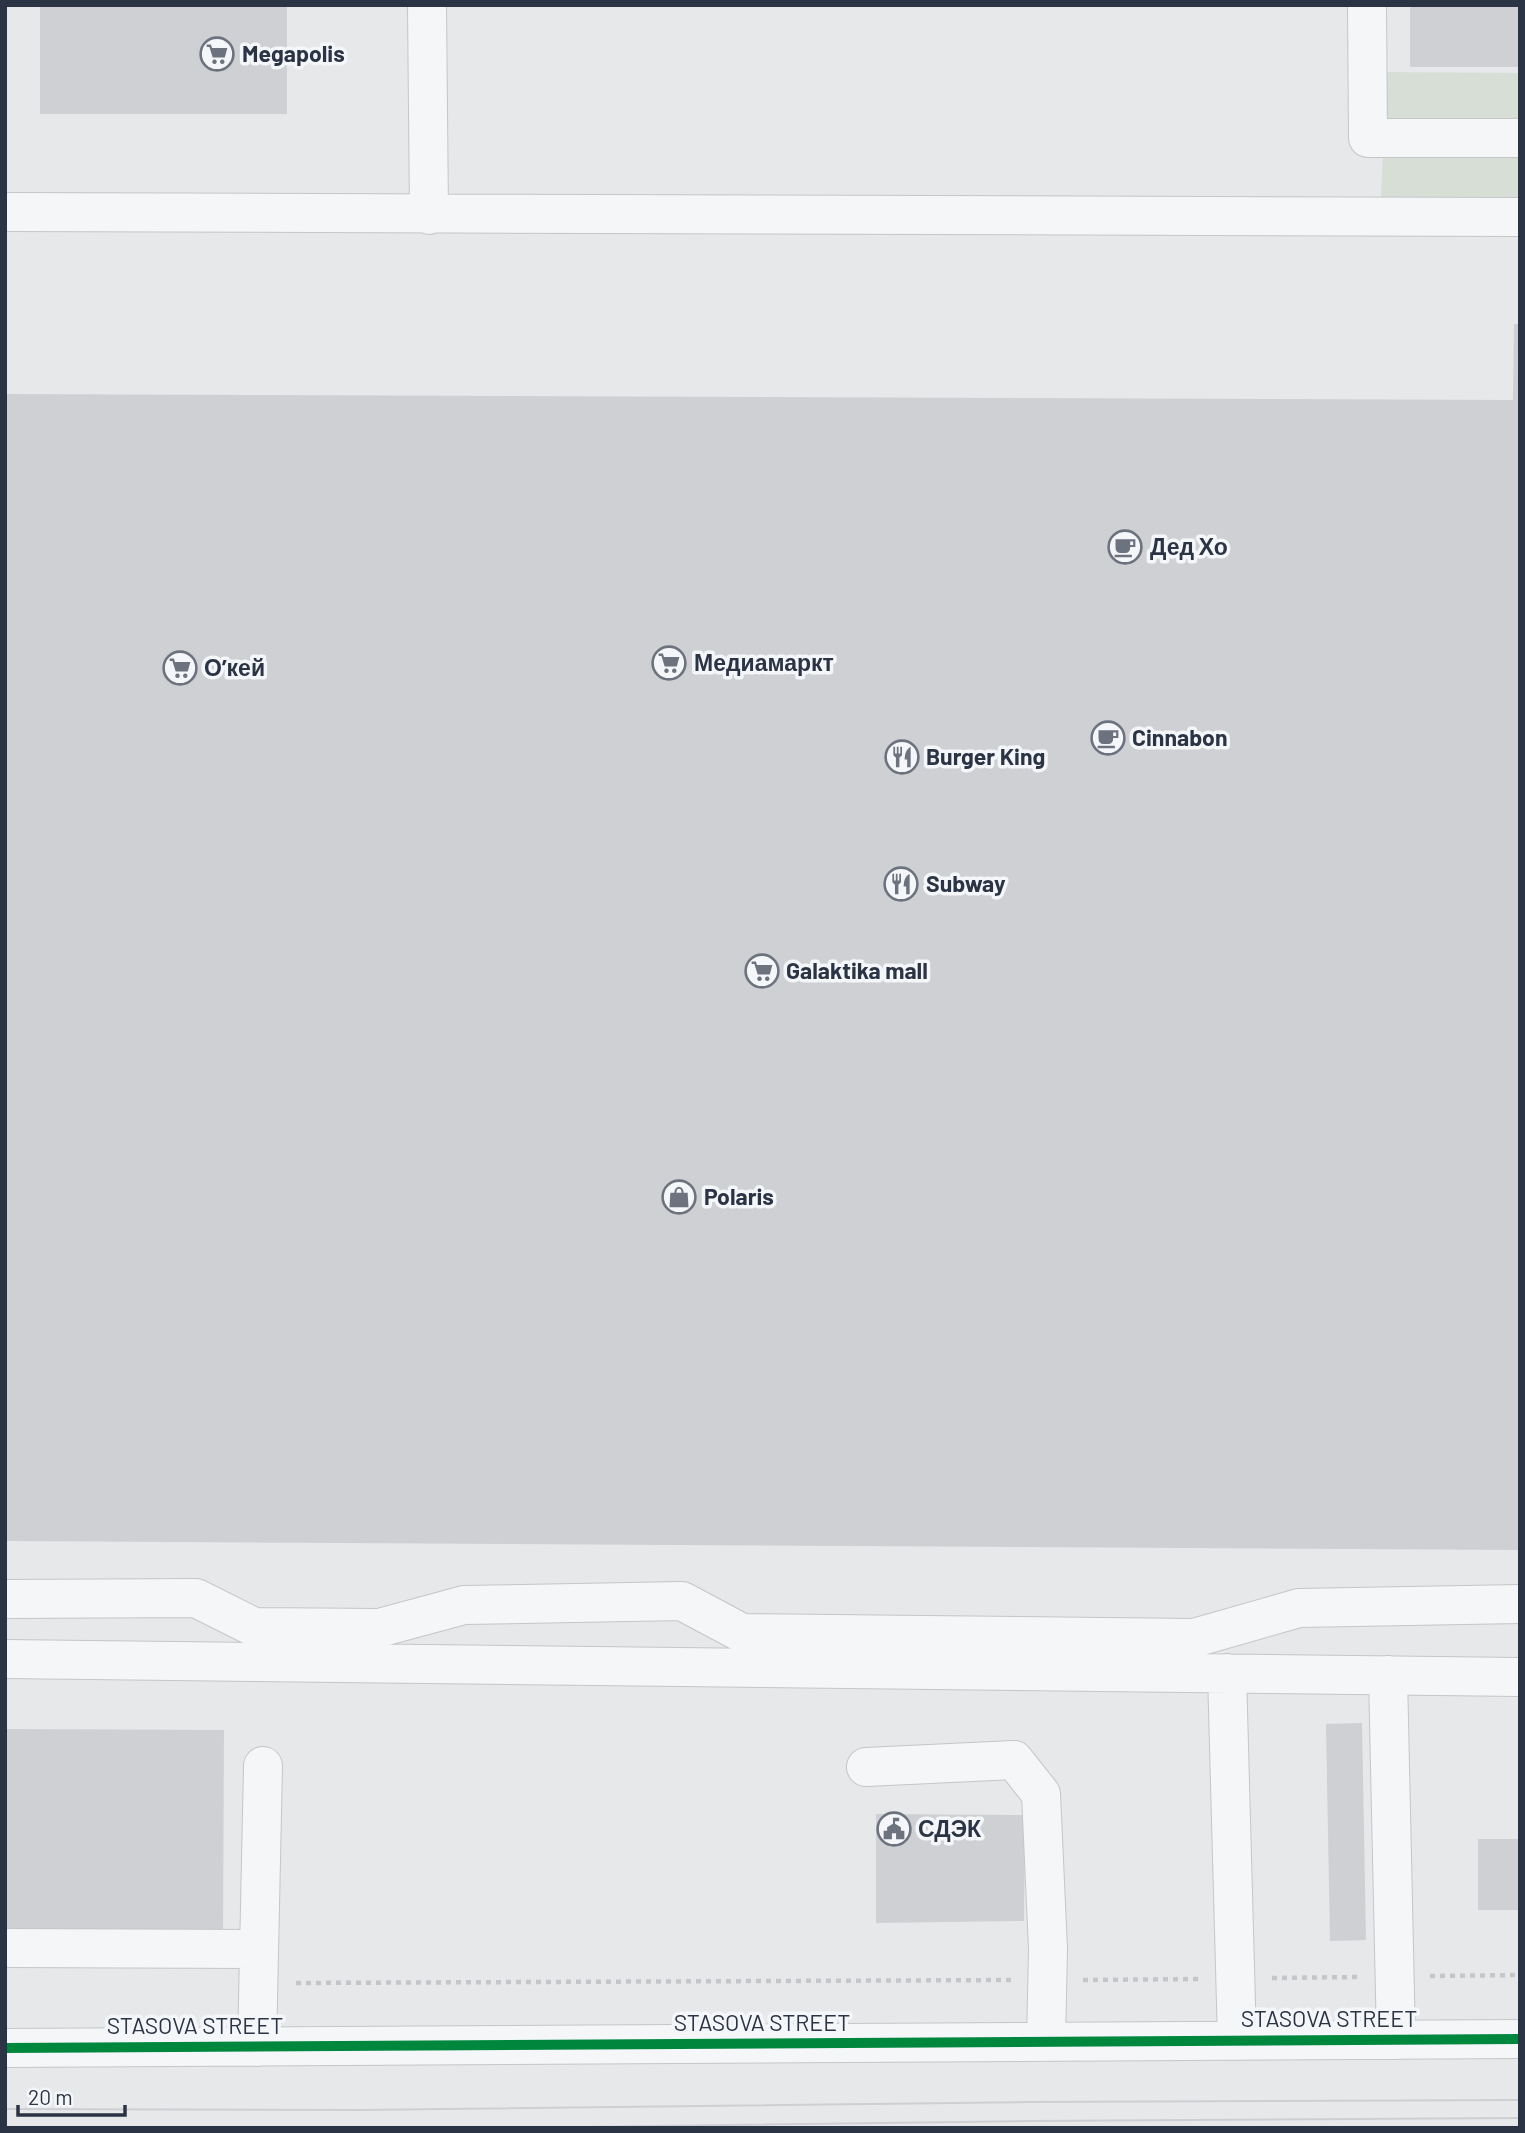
<svg xmlns="http://www.w3.org/2000/svg" width="1525" height="2133" viewBox="0 0 1525 2133" font-family="Barlow,sans-serif">
  <style>
    .green { fill: #d6ded6 }
    .building { fill: #ced0d3 }
    .lines { fill: none; stroke-linecap: round; stroke-linejoin: round }
    .minor-casing { stroke: #c4c6c8; stroke-width: 40 }
    .path { stroke: #c5c6ca; stroke-width: 4.5; stroke-dasharray: 5 5; stroke-linecap: butt }
    .minor { stroke: #f5f6f7; stroke-width: 38 }
    .tram { stroke: #cecfd2; stroke-width: 2 }
    .cycleway-casing { stroke: #f4f6f9; stroke-width: 15 }
    .cycleway { stroke: #00873e; stroke-width: 10 }
    .labels { text-anchor: middle; stroke-width: 7; stroke-linejoin: round; paint-order: stroke }
    .poi-label { font-size: 23px; font-weight: bold; fill: #2b3445; stroke: #f4f6f9; text-anchor: start }
    .street-label { font-size: 23px; fill: #2b3445; stroke: #f4f6f9 }
  </style>
  <rect width="100%" height="100%" fill="#e6e8ea"/>
  <path class="green" d="M1378 72 1520 73V126L1378 127Z
    M1383 156H1520V197H1381Z"/>
  <path class="building" d="M40 5H287V114H40Z
    M1410 5H1520V67H1410Z
    M1514 324H1520V1550L5 1541V394L1513 400Z
    M1362 1723 1366 1940 1330 1941 1326 1724Z
    M5 1729 224 1730 223 1938 5 1937Z
    M876 1814 1025 1815 1024 1921 876 1923Z
    M1478 1839H1520V1910H1478Z"/>
  <g class="lines">
    <defs>
      <path id="minor" d="M427 5 429 215
        M1367 5 1368 138H1520
        M5 212 1520 217
        M5 1599 196 1598 254 1627 379 1628 464 1605 682 1601 742 1633 1194 1638 1299 1608 1520 1604
        M5 1659 1520 1677
        M1227 1673 1237 2041
        M1388 1675 1396 2040
        M866 1767 1014 1760 1041 1794 1048 1949 1046 2042
        M5 1948 259 1949
        M257 2047 263 1766
        M5 2048 1520 2039"/>
    </defs>
    <use href="#minor" class="minor-casing"/>
    <path class="path" d="M1430 1976 1520 1975
      M1272 1978 1358 1977
      M1083 1980 1200 1979
      M296 1983 1011 1980"/>
    <use href="#minor" class="minor"/>
    <path class="tram" d="M5 2109 360 2110 1029 2102 1520 2100
      M500 2128 1029 2121 1520 2118"/>
    <defs>
      <path id="cycleway" d="M5 2048 1520 2039"/>
    </defs>
    <use href="#cycleway" class="cycleway-casing"/>
    <use href="#cycleway" class="cycleway"/>
  </g>
  <defs>
    <symbol id="supermarket-ring" viewBox="-11 -11 22 22"><circle r="9.5" fill="#f4f6f9" stroke="#6c737f" stroke-width="1.5"/><path d="M-6-5.5h2.5l.6 2H6L4.5 2H-2.5L-4.4-4H-6ZM-1.5 3.2a1.3 1.3 0 1 0 .1 0ZM3 3.2a1.3 1.3 0 1 0 .1 0Z" fill="#6c737f"/></symbol>
    <symbol id="cafe-ring" viewBox="-11 -11 22 22"><circle r="9.5" fill="#f4f6f9" stroke="#6c737f" stroke-width="1.5"/><path d="M-5.5-4.5H6V0H3Q3 3.5 0 3.5H-2.5Q-5.5 3.5-5.5 0ZM3-3.2v2h1.7v-2ZM-6 4.5H4V6H-6Z" fill="#6c737f"/></symbol>
    <symbol id="restaurant-ring" viewBox="-11 -11 22 22"><circle r="9.5" fill="#f4f6f9" stroke="#6c737f" stroke-width="1.5"/><path d="M-5-6h1v4h1v-4h1v4h1v-4h1v5L-1.5 .5V6h-2V.5L-5-1ZM5-6V6H3V1.5H1.5Q1.5-4 5-6Z" fill="#6c737f"/></symbol>
    <symbol id="shop-ring" viewBox="-11 -11 22 22"><circle r="9.5" fill="#f4f6f9" stroke="#6c737f" stroke-width="1.5"/><path d="M-5-2.5h2.3a2.7 3.5 0 0 1 5.4 0H5L5.5 6h-11ZM-1.5-2.5h3a1.5 2.3 0 0 0-3 0Z" fill="#6c737f"/></symbol>
    <symbol id="civic-ring" viewBox="-11 -11 22 22"><circle r="9.5" fill="#f4f6f9" stroke="#6c737f" stroke-width="1.5"/><path d="M-.6-6.5H3V-4.5H.6V-3L4-1V1h2V6H-6V1h2V-1L-.6-3ZM-1.2 2.5V6h2.4V2.5Z" fill="#6c737f"/></symbol>
  </defs>
  <g fill-rule="evenodd">
    <use href="#supermarket-ring" x="198" y="35" width="38" height="38"/>
    <use href="#cafe-ring" x="1106" y="528" width="38" height="38"/>
    <use href="#supermarket-ring" x="650" y="644" width="38" height="38"/>
    <use href="#supermarket-ring" x="161" y="649" width="38" height="38"/>
    <use href="#cafe-ring" x="1089" y="719" width="38" height="38"/>
    <use href="#restaurant-ring" x="883" y="738" width="38" height="38"/>
    <use href="#restaurant-ring" x="882" y="865" width="38" height="38"/>
    <use href="#supermarket-ring" x="743" y="952" width="38" height="38"/>
    <use href="#shop-ring" x="660" y="1178" width="38" height="38"/>
    <use href="#civic-ring" x="875" y="1810" width="38" height="38"/>
  </g>
  <g class="labels">
    <g class="poi-label">
      <text x="242" y="62">Megapolis</text>
      <text x="1150" y="555">Дед Хо</text>
      <text x="694" y="671">Медиамаркт</text>
      <text x="204" y="676">О’кей</text>
      <text x="1132" y="746">Cinnabon</text>
      <text x="926" y="765">Burger King</text>
      <text x="926" y="892">Subway</text>
      <text x="786" y="979">Galaktika mall</text>
      <text x="704" y="1205">Polaris</text>
      <text x="918" y="1837">СДЭК</text>
    </g>
    <g class="street-label">
      <text x="1329" y="2027">STASOVA STREET</text>
      <text x="762" y="2031">STASOVA STREET</text>
      <text x="195" y="2034">STASOVA STREET</text>
    </g>
  </g>
  <rect width="1525" height="2133" fill="none" stroke="#2b3445" stroke-width="14"/>
  <path d="M18 2105v10h107v-10" fill="none" stroke="#2b3445" stroke-width="3.5"/>
  <text x="28" y="2105" font-size="21" fill="#2b3445" stroke="#f4f6f9" stroke-width="5" paint-order="stroke">20 m</text>
</svg>
